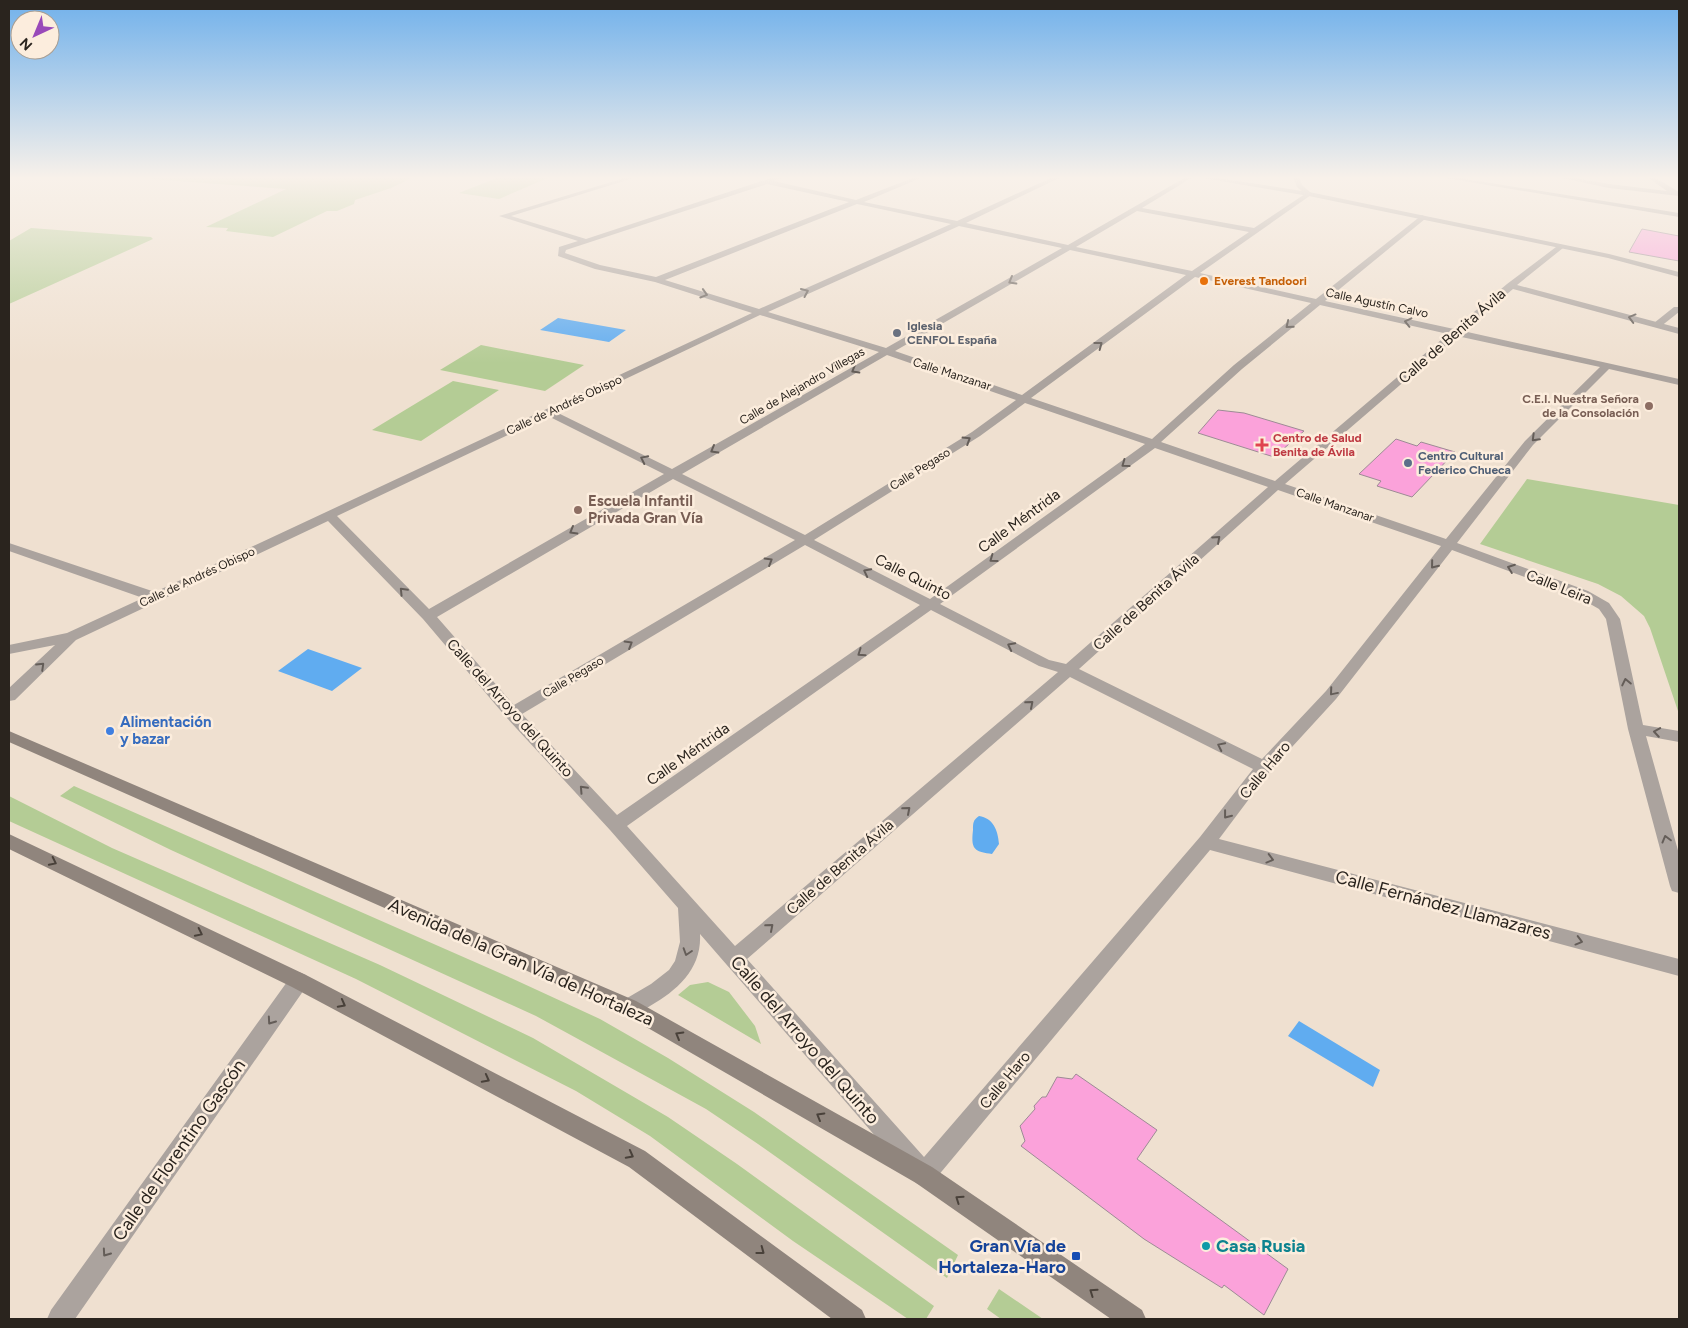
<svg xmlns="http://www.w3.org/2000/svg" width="1688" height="1328" viewBox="0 0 1688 1328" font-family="Figtree,sans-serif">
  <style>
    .green { fill: #b4cc95 }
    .water { fill: #60acf0 }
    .building { fill: #fba2da; stroke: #9d8b95 }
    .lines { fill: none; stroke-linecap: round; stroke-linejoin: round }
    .pedestrian { fill: #aba39e; fill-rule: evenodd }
    .minor { fill: #aba39e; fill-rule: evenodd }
    .tertiary { fill: #aba39e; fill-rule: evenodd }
    .secondary { fill: #90857d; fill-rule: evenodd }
    .oneway { stroke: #645d58 }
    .oneway2 { stroke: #49413a }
    .food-dot { fill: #e8710a; stroke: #fceddd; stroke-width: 2 }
    .worship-dot { fill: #6b7280; stroke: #fceddd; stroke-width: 2 }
    .education-dot { fill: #8d6e63; stroke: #fceddd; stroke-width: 2 }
    .health-dot { fill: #e0444e; stroke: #fceddd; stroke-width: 2 }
    .service-dot { fill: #5c6f8a; stroke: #fceddd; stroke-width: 2 }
    .shop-dot { fill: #3f7fe0; stroke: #fceddd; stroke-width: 2 }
    .culture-dot { fill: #0f9aa8; stroke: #fceddd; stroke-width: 2 }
    .transit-dot { fill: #1a4fb4; stroke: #fceddd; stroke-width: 2 }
    .labels { text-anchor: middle; stroke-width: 5; stroke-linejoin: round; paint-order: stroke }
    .far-food-label { font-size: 12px; font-weight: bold; fill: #c56008; stroke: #fceddd; text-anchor: start }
    .far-street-label { font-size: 12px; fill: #2a241e; stroke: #fceddd }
    .far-worship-label { font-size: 12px; font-weight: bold; fill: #5b616d; stroke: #fceddd; text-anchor: start }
    .far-education-label { font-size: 12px; font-weight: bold; fill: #785e54; stroke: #fceddd; text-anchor: end }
    .far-health-label { font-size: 12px; font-weight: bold; fill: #be3a42; stroke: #fceddd; text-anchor: start }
    .far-service-label { font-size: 12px; font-weight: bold; fill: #4e5e75; stroke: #fceddd; text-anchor: start }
    .street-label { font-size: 15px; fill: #2a241e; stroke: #fceddd }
    .education-label { font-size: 15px; font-weight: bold; fill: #785e54; stroke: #fceddd; text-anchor: start }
    .shop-label { font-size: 15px; font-weight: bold; fill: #366cbe; stroke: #fceddd; text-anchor: start }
    .near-street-label { font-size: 18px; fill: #2a241e; stroke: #fceddd }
    .near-transit-label { font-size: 18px; font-weight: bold; fill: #164399; stroke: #fceddd; text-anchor: end }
    .near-culture-label { font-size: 18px; font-weight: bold; fill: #0d838f; stroke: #fceddd; text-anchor: start }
  </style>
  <rect width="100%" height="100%" fill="#efe0d0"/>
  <path class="green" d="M156 177H414L391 188 355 200 354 204 337 211H327L273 237 226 231 228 228 206 227 286 189 149 179Z
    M499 177H550L499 199 459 193Z
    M31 228 151 237 153 239 9 304V241Z
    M481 345 584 365 545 391 440 370Z
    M453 381 499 390 421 441 372 430Z
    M1527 479 1679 505V714L1650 628 1644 616 1621 596 1598 584 1480 544Z
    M74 786 511 978 600 1019 668 1058 754 1112 958 1255 947 1278 758 1144 706 1109 536 1016 171 850 60 796Z
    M9 796 112 848 380 965 533 1038 668 1117 737 1164 934 1306 926 1319H908L793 1241 650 1136 576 1091 356 979 9 821Z
    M708 982 729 992 755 1026 761 1044 678 995 690 985Z
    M999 1289 1043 1319H1001L987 1309Z"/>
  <path class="water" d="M558 318 626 330 609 342 540 330Z
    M308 649 362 668 332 691 278 671Z
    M979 816C993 818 998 830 999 844L992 854C973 852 971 848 973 830 973 823 973 820 979 816Z
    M1299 1021 1380 1070 1373 1087 1288 1036Z"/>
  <path class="building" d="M1642 229 1679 236V261L1629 252Z
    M1218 410 1244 413 1304 431 1274 457 1198 433Z
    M1396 439 1417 446 1421 442 1455 452 1412 497 1377 486 1381 481 1359 474Z
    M1076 1074 1157 1130 1137 1159 1288 1269 1264 1315 1224 1285 1222 1288 1144 1239 1021 1146 1025 1141 1020 1126 1035 1109 1034 1106 1042 1097H1046L1057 1077 1072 1079Z"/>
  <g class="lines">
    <path class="pedestrian" d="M1674 307H1679V312L1660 327H1654V323Z"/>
    <path class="minor" d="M628 177H637L511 216 586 239 774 177H783L774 181 856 200 915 177H923L864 202 957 221 1053 177H1061L966 223 1068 245 1186 177H1193L1142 208 1254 228 1305 194 1297 187 1293 177H1299L1302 185 1311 193V195L1200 273 1316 299 1422 215 1426 217 1425 219 1325 301 1454 329 1507 284 1560 244 1564 246 1563 248 1517 285 1679 328V334L1513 289 1463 331 1679 379V385L1609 369 1533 445 1457 543 1588 591 1609 603 1620 619 1643 725 1679 731V742L1646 736 1679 854V893L1672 891 1670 886 1628 729 1606 619 1599 609 1578 597 1452 550 1336 699 1270 771 1219 839 1679 959V976L1210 850 932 1183 924 1187 916 1183 700 934C702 968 678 990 650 1006 640 1012 633 1017 622 1013L619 1007 622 1001 651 984 669 970 675 961 680 942 678 908 610 830 506 717 423 619 328 521 76 640 15 700 9 701V688L55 645 9 654V645L67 633 143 598 9 551V543L155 592 752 313 655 282 595 269 558 256 559 247 578 241 499 216ZM767 184 849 202 656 277 600 265 565 253 566 250ZM857 204 951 224 759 309 665 280ZM1137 211 1249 232 1192 271 1076 247ZM959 226 1062 248 886 348 768 312ZM1070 250 1186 275 1022 395 895 351ZM1195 277 1311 303 1234 365 1152 439 1031 398ZM1320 305 1448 334 1275 481 1161 442 1242 369ZM760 315 879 352 672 469 556 412ZM1457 336 1600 367 1525 441 1446 539 1285 484ZM887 355 1016 400 972 432 805 535 682 474ZM1025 403 1145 444 930 599 814 540 980 436ZM548 416 664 474 429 609 337 516ZM1155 448 1268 487 1066 664 1049 660 940 604ZM673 479 795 540 514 705 437 617ZM1278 490 1441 546 1326 691 1262 759 1079 669ZM805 545 920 605 617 815 522 714ZM931 610 1039 666 1058 672 735 946 627 826ZM1070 677 1253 769 1200 837 924 1157 747 959Z
      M1440 177H1453L1679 213V217Z
      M1557 177H1569L1609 184 1667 191 1647 177H1654L1679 192V196L1609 188Z
      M299 972 306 975 309 981 306 987 75 1319H47L51 1310 292 975Z"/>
    <path class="tertiary" d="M1197 177H1211L1309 192 1609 254 1679 272V277L1608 258 1309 196Z"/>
    <path class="secondary" d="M9 731 636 1001 932 1167 1142 1310 1146 1319H1111L916 1183 622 1013 9 742Z
      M9 834 306 975 645 1151 862 1310 866 1319H832L629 1167 292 987 9 849Z"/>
  </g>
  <defs><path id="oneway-chevron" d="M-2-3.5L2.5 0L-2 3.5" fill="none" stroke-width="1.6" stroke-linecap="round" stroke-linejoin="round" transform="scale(1.25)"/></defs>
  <g class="oneway">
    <use href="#oneway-chevron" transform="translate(1012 281) rotate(150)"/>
    <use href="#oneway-chevron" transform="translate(805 292) rotate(-24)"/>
    <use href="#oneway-chevron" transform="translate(704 294) rotate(17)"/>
    <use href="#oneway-chevron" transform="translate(1632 318) rotate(-165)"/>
    <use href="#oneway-chevron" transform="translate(1408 322) rotate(-167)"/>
    <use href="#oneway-chevron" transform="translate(1289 325) rotate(141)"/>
    <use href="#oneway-chevron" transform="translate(1099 345) rotate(-37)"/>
    <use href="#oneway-chevron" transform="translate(855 370) rotate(150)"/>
    <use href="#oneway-chevron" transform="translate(1535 438) rotate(135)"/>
    <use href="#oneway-chevron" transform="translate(967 440) rotate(-32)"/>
    <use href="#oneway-chevron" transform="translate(714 450) rotate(150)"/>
    <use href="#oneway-chevron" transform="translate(644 459) rotate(-154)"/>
    <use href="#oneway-chevron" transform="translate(1125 464) rotate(144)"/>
    <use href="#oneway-chevron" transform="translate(573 531) rotate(150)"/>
    <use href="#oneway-chevron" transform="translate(1217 539) rotate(-42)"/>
    <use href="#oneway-chevron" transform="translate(993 559) rotate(144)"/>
    <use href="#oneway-chevron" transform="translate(769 561) rotate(-31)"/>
    <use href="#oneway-chevron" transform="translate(1434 565) rotate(129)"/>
    <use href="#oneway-chevron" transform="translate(1511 568) rotate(-160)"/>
    <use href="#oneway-chevron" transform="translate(867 572) rotate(-153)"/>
    <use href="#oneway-chevron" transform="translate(403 591) rotate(-134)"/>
    <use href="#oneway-chevron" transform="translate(629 644) rotate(-31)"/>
    <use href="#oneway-chevron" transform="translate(1011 646) rotate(-153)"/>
    <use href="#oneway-chevron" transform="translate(861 653) rotate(145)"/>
    <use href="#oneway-chevron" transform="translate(41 666) rotate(-44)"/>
    <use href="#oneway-chevron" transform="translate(1626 682) rotate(-102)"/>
    <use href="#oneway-chevron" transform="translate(1333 692) rotate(130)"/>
    <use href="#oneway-chevron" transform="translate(1030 704) rotate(-41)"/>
    <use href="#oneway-chevron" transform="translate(1657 732) rotate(-171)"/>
    <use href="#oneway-chevron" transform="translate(1221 746) rotate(-154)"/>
    <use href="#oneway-chevron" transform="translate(583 789) rotate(-133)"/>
    <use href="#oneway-chevron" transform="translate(907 810) rotate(-41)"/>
    <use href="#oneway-chevron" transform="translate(1227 815) rotate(128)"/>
    <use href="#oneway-chevron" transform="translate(1666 839) rotate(-105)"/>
    <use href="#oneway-chevron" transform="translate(1270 859) rotate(15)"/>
    <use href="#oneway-chevron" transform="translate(770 927) rotate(-41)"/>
    <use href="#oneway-chevron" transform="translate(1579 941) rotate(15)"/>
    <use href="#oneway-chevron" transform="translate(687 952) rotate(108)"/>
    <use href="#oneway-chevron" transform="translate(271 1021) rotate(125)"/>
    <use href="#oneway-chevron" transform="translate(106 1253) rotate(125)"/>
  </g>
  <g class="oneway2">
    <use href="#oneway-chevron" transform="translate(53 862) rotate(26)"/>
    <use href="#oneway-chevron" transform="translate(199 933) rotate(26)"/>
    <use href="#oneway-chevron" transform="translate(342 1004) rotate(28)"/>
    <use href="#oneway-chevron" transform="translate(679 1035) rotate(-150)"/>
    <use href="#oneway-chevron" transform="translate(486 1079) rotate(28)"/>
    <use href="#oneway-chevron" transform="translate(820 1116) rotate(-150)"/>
    <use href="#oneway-chevron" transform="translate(630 1155) rotate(28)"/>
    <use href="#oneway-chevron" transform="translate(959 1199) rotate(-145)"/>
    <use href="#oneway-chevron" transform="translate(761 1251) rotate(37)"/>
    <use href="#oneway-chevron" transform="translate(1093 1292) rotate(-145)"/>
  </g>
  <linearGradient id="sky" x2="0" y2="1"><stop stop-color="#71b1eb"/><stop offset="0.49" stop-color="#f8f1ea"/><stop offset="1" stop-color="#f8f1ea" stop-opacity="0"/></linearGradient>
  <rect width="1688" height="363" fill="url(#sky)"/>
  <circle class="food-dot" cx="1204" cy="281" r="5"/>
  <circle class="worship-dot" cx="897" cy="333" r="5"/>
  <g class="education-dot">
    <circle cx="1649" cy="406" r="5"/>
    <circle cx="578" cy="510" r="5"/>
  </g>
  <path class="health-dot" d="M1259.5 437.5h5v5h5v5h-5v5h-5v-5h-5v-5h5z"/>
  <circle class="service-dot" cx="1408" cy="463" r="5"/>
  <circle class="shop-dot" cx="110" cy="731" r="5"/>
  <circle class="culture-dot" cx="1206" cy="1246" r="5"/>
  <rect class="transit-dot" x="1071" y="1251" width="10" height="10" rx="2.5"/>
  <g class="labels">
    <g class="far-food-label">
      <text x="1214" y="285">Everest Tandoori</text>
    </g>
    <g class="far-street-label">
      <text transform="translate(1377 303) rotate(12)" y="4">Calle Agustín Calvo</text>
      <text transform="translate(952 374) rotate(18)" y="4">Calle Manzanar</text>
      <text transform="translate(802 386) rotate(-30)" y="4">Calle de Alejandro Villegas</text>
      <text transform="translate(564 405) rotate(-25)" y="4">Calle de Andrés Obispo</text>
      <text transform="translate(920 469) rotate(-32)" y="4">Calle Pegaso</text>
      <text transform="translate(1335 505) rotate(19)" y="4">Calle Manzanar</text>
      <text transform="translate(197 577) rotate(-25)" y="4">Calle de Andrés Obispo</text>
      <text transform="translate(573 677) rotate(-31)" y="4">Calle Pegaso</text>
    </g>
    <g class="far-worship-label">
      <text x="907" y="330">Iglesia<tspan x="907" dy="14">CENFOL España</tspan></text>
    </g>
    <g class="far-education-label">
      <text x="1639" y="403">C.E.I. Nuestra Señora<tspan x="1639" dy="14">de la Consolación</tspan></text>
    </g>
    <g class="far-health-label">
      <text x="1273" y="442">Centro de Salud<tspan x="1273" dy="14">Benita de Ávila</tspan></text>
    </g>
    <g class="far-service-label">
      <text x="1418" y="460">Centro Cultural<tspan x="1418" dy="14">Federico Chueca</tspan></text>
    </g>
    <g class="street-label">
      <text transform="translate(1452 336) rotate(-41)" y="5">Calle de Benita Ávila</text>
      <text transform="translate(1019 521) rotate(-36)" y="5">Calle Méntrida</text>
      <text transform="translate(913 577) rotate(27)" y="5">Calle Quinto</text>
      <text transform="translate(1559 587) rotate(22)" y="5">Calle Leira</text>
      <text transform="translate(1146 602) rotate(-42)" y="5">Calle de Benita Ávila</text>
      <text transform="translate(510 708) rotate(48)" y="5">Calle del Arroyo del Quinto</text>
      <text transform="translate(688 754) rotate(-35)" y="5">Calle Méntrida</text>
      <text transform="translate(1265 770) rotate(-50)" y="5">Calle Haro</text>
      <text transform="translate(840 867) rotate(-41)" y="5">Calle de Benita Ávila</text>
      <text transform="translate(1005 1080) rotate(-50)" y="5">Calle Haro</text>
    </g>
    <g class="education-label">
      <text x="588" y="506">Escuela Infantil<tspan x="588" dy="17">Privada Gran Vía</tspan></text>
    </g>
    <g class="shop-label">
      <text x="120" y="727">Alimentación<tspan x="120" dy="17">y bazar</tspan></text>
    </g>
    <g class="near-street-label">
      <text transform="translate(1443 905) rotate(15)" y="6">Calle Fernández Llamazares</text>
      <text transform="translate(521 962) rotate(24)" y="6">Avenida de la Gran Vía de Hortaleza</text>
      <text transform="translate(805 1040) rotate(49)" y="6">Calle del Arroyo del Quinto</text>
      <text transform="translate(179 1150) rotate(-55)" y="6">Calle de Florentino Gascón</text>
    </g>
    <g class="near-transit-label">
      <text x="1066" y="1252">Gran Vía de<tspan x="1066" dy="21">Hortaleza-Haro</tspan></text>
    </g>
    <g class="near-culture-label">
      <text x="1216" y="1252">Casa Rusia</text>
    </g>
  </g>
  <rect width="1688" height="1328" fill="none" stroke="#2a241e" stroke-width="20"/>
  <g transform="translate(35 35) rotate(224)"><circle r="24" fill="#fceddd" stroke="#a89d91"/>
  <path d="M0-4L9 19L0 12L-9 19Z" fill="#9949b9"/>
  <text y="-8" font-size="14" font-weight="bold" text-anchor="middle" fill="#2a241e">N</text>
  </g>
</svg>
